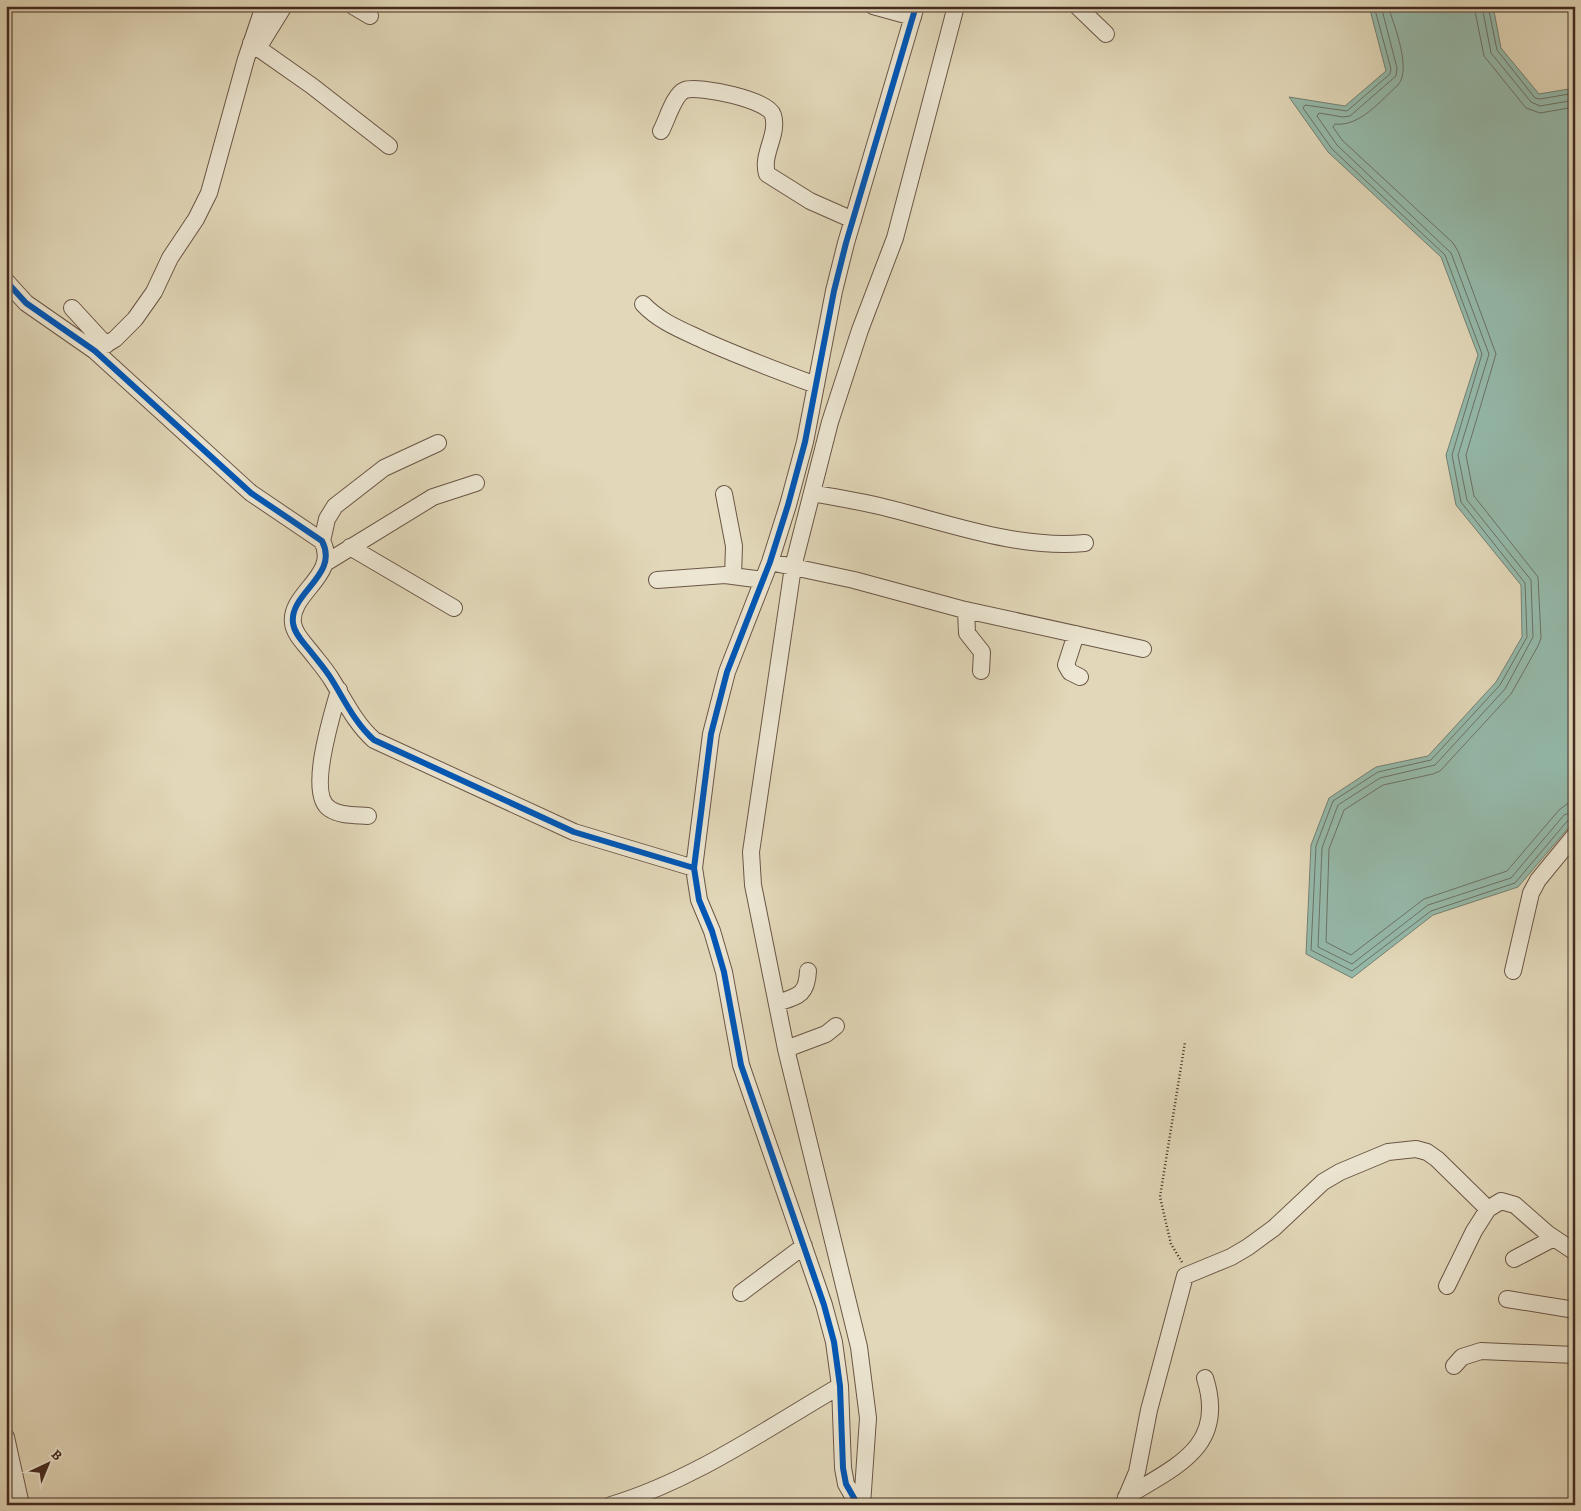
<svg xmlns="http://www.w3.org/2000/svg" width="1581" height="1511" viewBox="0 0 1581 1511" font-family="Alegreya,serif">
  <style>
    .water { fill: #95baab; stroke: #748073 }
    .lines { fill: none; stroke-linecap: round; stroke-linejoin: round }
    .shore { stroke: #6c7266; stroke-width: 1 }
    .minor-casing { stroke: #6b5646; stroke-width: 18 }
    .path { stroke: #432a20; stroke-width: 2.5; stroke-dasharray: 1 2.5; stroke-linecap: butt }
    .minor { stroke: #ece6d2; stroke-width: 16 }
    .cycleway-casing { stroke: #ece6d2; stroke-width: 9 }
    .cycleway { stroke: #0057b8; stroke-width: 6 }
  </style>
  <rect width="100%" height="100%" fill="#e2d8b9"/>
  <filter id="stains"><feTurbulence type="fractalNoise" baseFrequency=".004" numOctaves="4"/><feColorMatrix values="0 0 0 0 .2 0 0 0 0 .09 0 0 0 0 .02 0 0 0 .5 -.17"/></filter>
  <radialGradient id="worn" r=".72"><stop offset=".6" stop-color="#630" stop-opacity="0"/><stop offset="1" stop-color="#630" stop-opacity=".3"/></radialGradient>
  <path class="water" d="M1369 6H1493L1501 48 1539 94 1575 88V820L1518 887 1433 915 1352 978 1306 954 1311 845 1329 798 1376 767 1428 756 1496 682 1522 637 1521 585 1456 505 1446 455 1478 355 1441 257 1328 152 1289 97 1345 106 1386 71Z"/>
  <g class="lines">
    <path class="shore" d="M1374 6 1391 69 1390 74 1347 111 1305 105 1303 108 1332 149 1445 255 1482 354 1452 455 1461 502 1525 583 1527 637 1500 685 1431 760 1378 772 1333 801 1316 846 1311 950 1352 971 1431 911 1515 883 1569 819 1575 817
      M1381 6 1397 68 1396 76 1350 116 1343 117 1319 113 1317 116 1337 145 1451 253 1489 354 1458 455 1467 500 1531 580 1533 637 1505 689 1435 765 1380 778 1338 805 1322 848 1318 947 1352 964 1428 905 1511 878 1564 815 1575 811
      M1388 6C1394 25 1412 69 1398 85 1381 100 1360 127 1335 124L1333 127 1342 140 1453 243 1458 251 1496 354 1466 455 1474 496 1538 577 1541 638 1538 646 1511 694 1440 771 1433 774 1383 785 1344 810 1329 849 1326 942 1351 955 1424 899 1507 871 1559 810 1567 804 1575 803
      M1474 6 1484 56 1526 108 1540 113 1575 107
      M1482 6 1491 53 1531 102 1540 106 1575 100
      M1488 6 1497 50 1535 98 1540 99 1575 93"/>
    <defs>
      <path id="minor" d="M353 6 370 16
        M873 6 913 17
        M1077 6 1106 34
        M251 43 312 86 389 146
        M258 48 284 6
        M661 131C667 120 674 94 685 90 699 85 769 100 773 115 779 135 761 154 767 174L810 201 853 220
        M6 281 26 303 95 351 251 493 322 541C340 575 289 593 293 623 294 634 305 644 311 652 318 661 326 670 332 680 345 701 355 723 374 740L574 832 694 868
        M643 304C660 322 682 330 705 341 741 357 778 371 816 385
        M72 308 106 345
        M95 351 115 339 135 319 154 292 170 258 196 219 209 193 246 59 264 6
        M812 493C838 498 865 502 891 509 954 525 1019 549 1085 543
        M724 494 734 546 733 576
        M322 541 327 519 335 506 384 468 438 443
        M350 547 454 608
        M327 562 433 497 476 483
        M770 562 854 580 961 609 1143 649
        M657 580 725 575 763 580
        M966 610 967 633 982 652 981 671
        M1076 634 1066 665 1070 672 1080 677
        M339 690C333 712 306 795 330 809 340 816 356 815 368 816
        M1513 971 1531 893 1538 880 1575 835
        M777 1003C798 996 807 995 808 971
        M786 1049 826 1034 836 1026
        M1488 1209 1501 1201 1515 1205 1548 1234 1575 1252
        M1514 1259 1554 1238
        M741 1293 804 1246
        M1507 1299 1575 1310
        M1454 1366 1462 1357 1481 1351 1575 1355
        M6 1437 21 1505
        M1126 1497C1176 1466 1227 1447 1205 1378
        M611 1505C694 1480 766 1429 840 1386
        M858 1505 846 1484 843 1468 840 1386 834 1342 824 1305 741 1065 724 972 712 931 699 900 694 868 711 734 727 672 770 562 788 505 805 442 834 291 846 243 916 6
        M862 1505 868 1418 859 1347 786 1049 753 885 751 852 793 567 830 422 860 330 895 238 956 6
        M1123 1505 1137 1472 1149 1410 1185 1276 1231 1257 1248 1247 1274 1228 1323 1182 1340 1172 1388 1152 1416 1149 1427 1152 1437 1159 1488 1209 1474 1231 1447 1286"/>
    </defs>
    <use href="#minor" class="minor-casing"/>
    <path class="path" d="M1182 1262 1171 1244 1160 1197 1185 1042"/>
    <use href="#minor" class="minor"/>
    <defs>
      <path id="cycleway" d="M6 281 26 303 95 351 251 493 322 541C340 575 289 593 293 623 294 634 305 644 311 652 318 661 326 670 332 680 345 701 355 723 374 740L574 832 694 868
        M858 1505 846 1484 843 1468 840 1386 834 1342 824 1305 741 1065 724 972 712 931 699 900 694 868 711 734 727 672 770 562 788 505 805 442 834 291 846 243 916 6"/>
    </defs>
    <use href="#cycleway" class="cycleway-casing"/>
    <use href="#cycleway" class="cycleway"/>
  </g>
  <rect width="1581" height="1511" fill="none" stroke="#e2d8b9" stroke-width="25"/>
  <rect x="8" y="8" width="1566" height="1496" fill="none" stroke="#432a20" stroke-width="2.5"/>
  <rect x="12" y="12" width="1556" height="1486" fill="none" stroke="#432a20"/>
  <g transform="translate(48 1464) rotate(44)" stroke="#ece6d2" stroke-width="4" paint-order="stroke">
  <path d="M0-4L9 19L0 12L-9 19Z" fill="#432a20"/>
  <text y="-8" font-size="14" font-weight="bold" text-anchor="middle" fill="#432a20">B</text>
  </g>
  <rect width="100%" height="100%" filter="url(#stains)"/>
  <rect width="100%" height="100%" fill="url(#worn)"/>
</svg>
